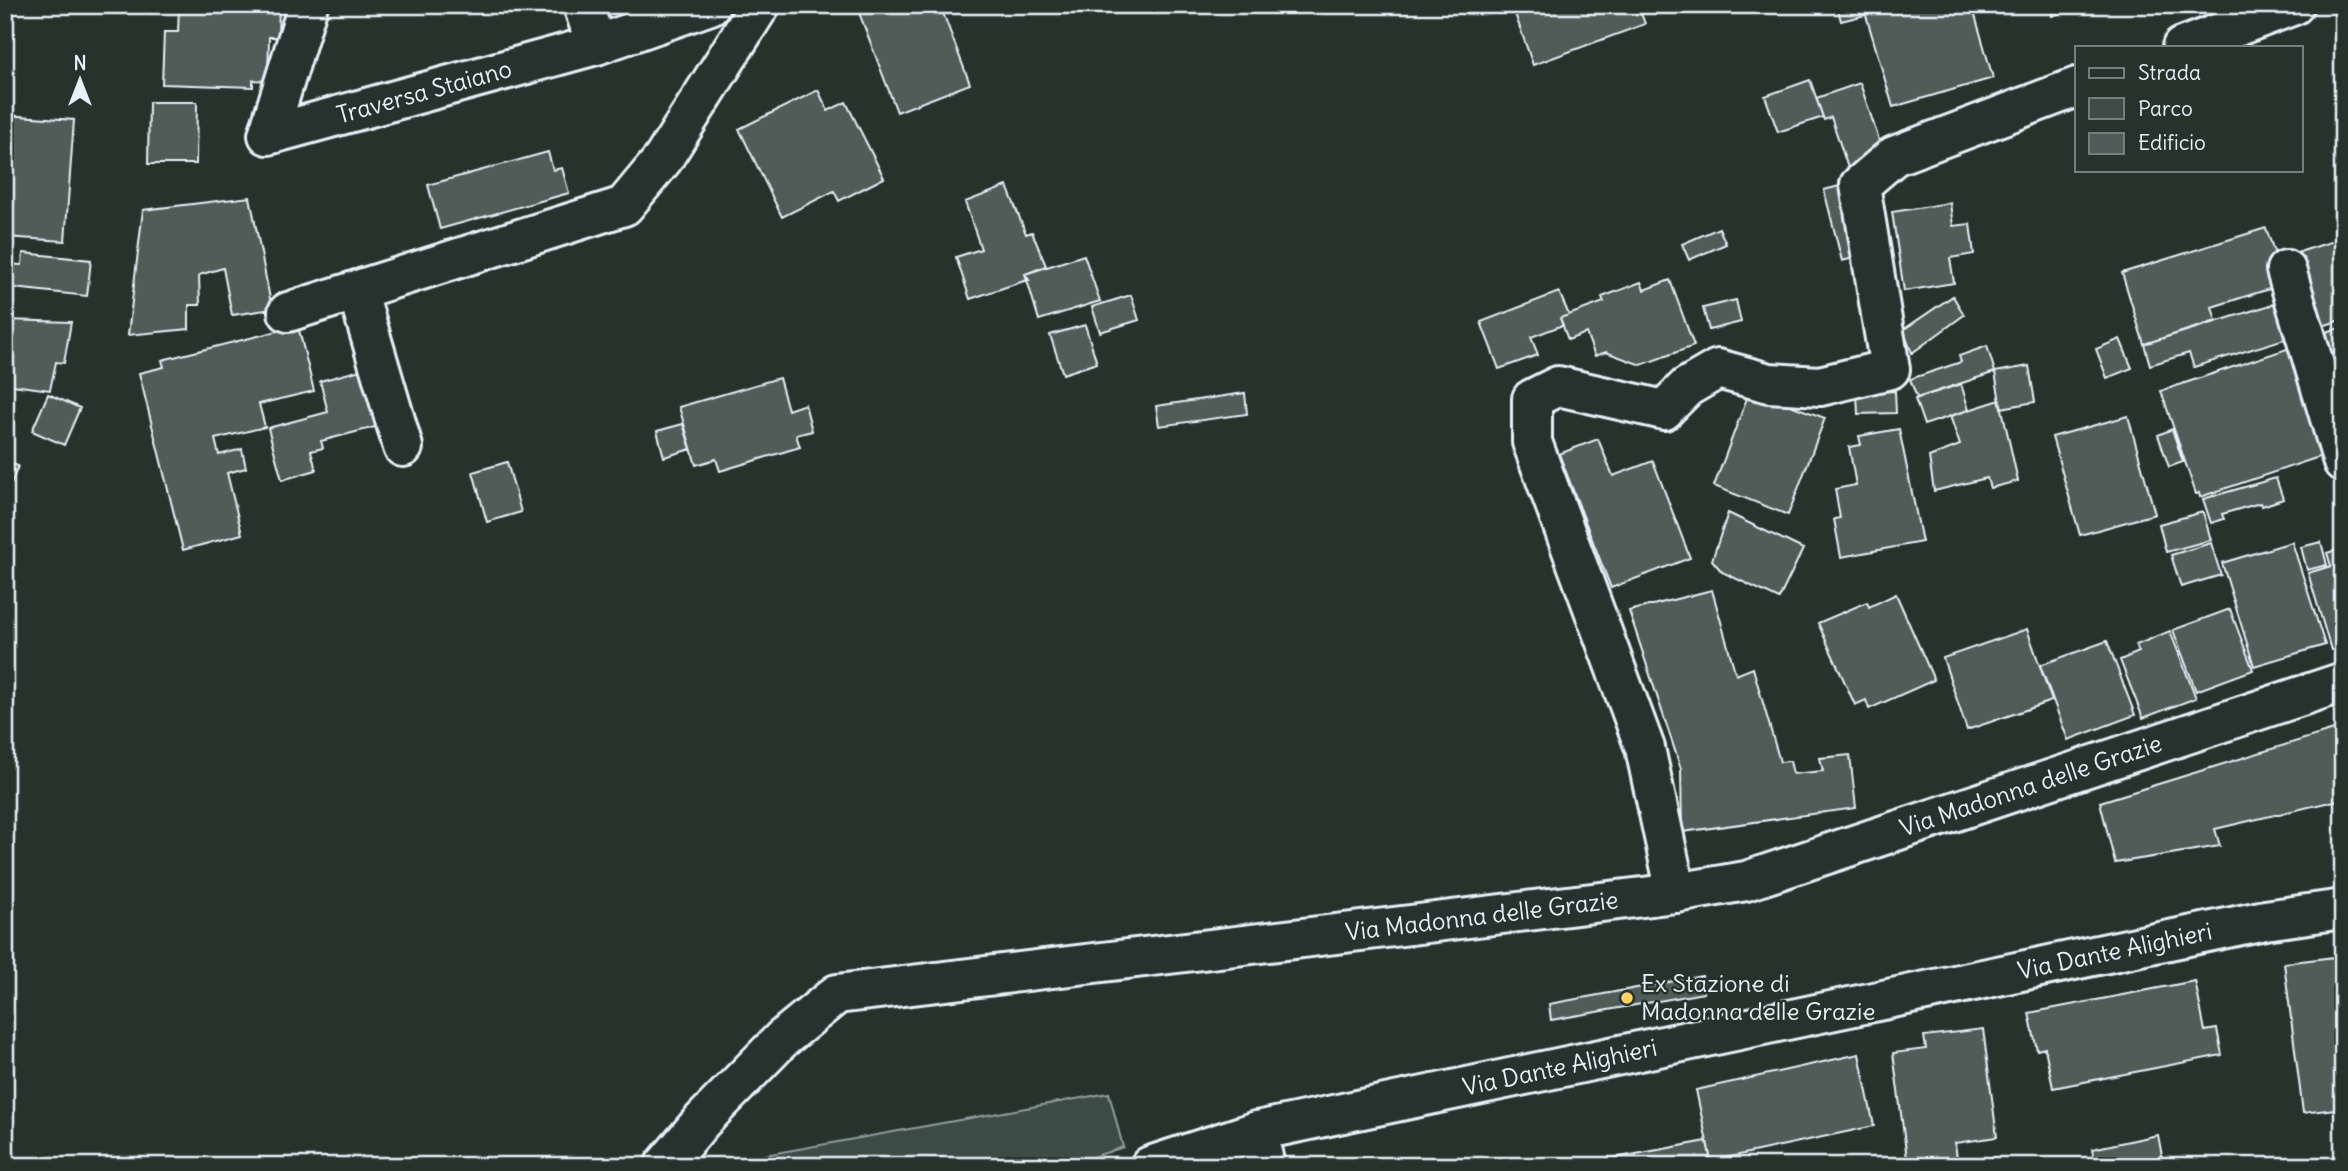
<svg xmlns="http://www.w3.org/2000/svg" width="2348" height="1171" viewBox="0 0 2348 1171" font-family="Delius,sans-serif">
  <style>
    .green { fill: #3e4b47; stroke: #939ea0; stroke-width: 2 }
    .building { fill: #505c59; stroke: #e8f1f8; stroke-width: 2 }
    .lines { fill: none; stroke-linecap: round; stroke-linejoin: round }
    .minor-casing { stroke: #e8f1f8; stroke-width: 44 }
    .major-casing { stroke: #e8f1f8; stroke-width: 44 }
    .minor { stroke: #26332d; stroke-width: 38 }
    .major { stroke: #26332d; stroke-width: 38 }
    .poi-dot { fill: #ffd166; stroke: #26332d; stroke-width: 2.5 }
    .labels { text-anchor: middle; stroke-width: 5; stroke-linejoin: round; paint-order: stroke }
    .street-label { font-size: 24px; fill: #e8f1f8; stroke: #26332d }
    .poi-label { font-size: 24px; fill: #e8f1f8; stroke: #26332d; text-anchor: start }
  </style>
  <rect width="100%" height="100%" fill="#26332d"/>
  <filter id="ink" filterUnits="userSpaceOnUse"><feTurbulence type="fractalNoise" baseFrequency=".0143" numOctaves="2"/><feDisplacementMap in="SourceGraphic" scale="14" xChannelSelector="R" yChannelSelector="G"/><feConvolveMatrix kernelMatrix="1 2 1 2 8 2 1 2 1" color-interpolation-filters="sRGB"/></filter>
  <g filter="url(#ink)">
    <path class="green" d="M1109 1093 1123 1147 1066 1166H704Z"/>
    <path class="building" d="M236 5H279L278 37H269L268 81 253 80V87L162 84 164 32H178L179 8H236Z
      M940 5 970 84 897 112 858 10 876 5Z
      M1512 5H1638L1645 24 1533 65Z
      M1837 5H1863L1865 15 1841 21Z
      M1863 5H1972L1993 78 1893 107Z
      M2049 5H2084L2052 16Z
      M1810 80 1823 117 1778 132 1765 96Z
      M1860 83 1884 155 1848 168 1831 117 1824 120 1816 98Z
      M818 90 828 111 846 102 884 178 839 201 834 191 782 217 739 129Z
      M149 102H197L196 164H148Z
      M5 115 74 120 65 241 5 237Z
      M548 152 553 170 562 168 569 193 440 229 428 185Z
      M1855 182 1873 253 1842 261 1824 190Z
      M1007 186 1026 234 1032 232 1046 266 1025 274 1027 280 970 299 956 257 981 249 965 202Z
      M250 197 272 309 232 315 223 268 199 275 200 305H189V329L128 335 143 210Z
      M1950 203 1953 226 1970 224 1974 254 1950 258 1954 283 1904 291 1892 212Z
      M1719 228 1726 244 1689 260 1682 244Z
      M2266 228 2285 284 2212 307 2216 321 2144 344 2122 273Z
      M2343 238V319L2320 327 2296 253Z
      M23 253 91 260 87 296 5 287V264L22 265Z
      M1084 255 1100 301 1039 320 1027 280H1029L1025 274Z
      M1670 280 1694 346 1641 365 1606 352 1595 356 1586 333 1568 340 1560 318 1604 302 1602 297 1641 282 1644 290Z
      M1559 292 1569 315 1560 318 1563 325 1531 337 1538 355 1499 369 1481 322Z
      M1131 295 1139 320 1100 332 1092 307Z
      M1953 296 1964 315 1912 353 1903 330Z
      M2290 299 2301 334 2194 367 2189 353 2150 365 2144 344Z
      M1736 300 1741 322 1709 330 1703 308Z
      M5 320 71 322 64 363 56 362 50 390 5 384Z
      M1085 325 1097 363 1063 374 1050 335Z
      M298 326 314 391 259 404 265 427 215 439 219 455 242 449 246 468 227 473 242 534 183 550 139 373 164 367 162 360Z
      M2343 327V412L2319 334Z
      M2120 339 2132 368 2107 378 2096 349Z
      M1987 346 1995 372 1917 398 1910 379 1961 362 1959 356Z
      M2296 346 2331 453 2200 497 2199 493 2196 494 2161 391Z
      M379 365V426L321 441 323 448 311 451 316 470 282 480 268 428 328 412 320 381Z
      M2029 366 2035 402 2001 408 1995 372Z
      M779 378 788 410 805 404 812 431 796 435 800 447 720 471 716 459 696 465 679 407Z
      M1961 384 1969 410 1924 425 1915 399Z
      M1750 390 1825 418 1788 515 1714 486Z
      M1895 391 1896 413 1858 414 1857 393Z
      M1245 393 1247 414 1159 426 1156 406Z
      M48 394 80 408 64 445 32 431Z
      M2000 400 2018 481 1990 488 1987 478 1934 491 1929 457 1960 445 1950 416Z
      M2128 416 2155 514 2080 535 2052 437Z
      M683 424 691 449 664 457 657 431Z
      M1899 429 1922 542 1841 557 1834 519 1840 518 1835 489 1856 485 1849 447 1861 445 1859 436Z
      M2172 429 2183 462 2169 467 2158 435Z
      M1598 439 1613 476 1653 461 1690 558 1611 588 1559 454Z
      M5 461 18 466 5 499Z
      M507 462 521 512 487 522 473 472Z
      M2276 478 2283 499 2262 506 2260 503 2222 514 2224 519 2211 523 2203 499Z
      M2203 512 2211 540 2166 552 2159 524Z
      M1728 513 1803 549 1779 599 1722 572 1712 560Z
      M2292 542 2325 645 2254 666 2222 563Z
      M2321 542 2327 565 2307 570 2301 547Z
      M2211 543 2221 575 2181 587 2171 555Z
      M2343 548V647L2331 650 2308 573 2331 566 2327 553Z
      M1712 590 1736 675 1753 668 1780 762 1790 761 1793 774 1823 771 1820 758 1850 755 1856 808 1682 832 1681 769 1629 611Z
      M1896 594 1934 680 1869 709 1866 700 1855 705 1818 623 1867 602 1869 607Z
      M2230 609 2253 670 2196 691 2173 630Z
      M2027 629 2052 701 1967 730 1943 658Z
      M2170 631 2196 698 2143 718 2120 660 2139 652 2136 645Z
      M2107 641 2135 715 2068 740 2040 665Z
      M2343 727V799L2215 829 2220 846 2115 863 2100 802Z
      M2343 956V1108L2303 1113 2284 963Z
      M1702 976 1704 993 1551 1020 1549 1004Z
      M2195 981 2205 1031 2217 1029 2222 1055 2053 1088 2045 1048 2037 1050 2029 1013Z
      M1983 1029 1997 1137 1955 1143 1958 1166H1908L1893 1053 1926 1049 1924 1036Z
      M1859 1054 1874 1126 1711 1161 1696 1090Z
      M2158 1135 2164 1166H2095L2092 1149Z
      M1707 1141 1712 1166H1571Z"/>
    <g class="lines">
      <defs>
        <g id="minor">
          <path id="s1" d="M308 5 268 135 596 45 710 5"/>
          <path d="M583 5 596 45"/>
          <path d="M2182 47 2294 5"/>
          <path d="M2286 270 2343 462"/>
          <path d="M357 290 403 447"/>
          <path d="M288 312 624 206 663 159 760 5"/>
          <path d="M1676 893 1645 748 1532 442V399L1558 386 1664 410 1687 387 1718 369 1769 383 1820 386 1890 369 1860 185 1894 156 2077 87"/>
          <path d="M1257 1131 1265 1166"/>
          <path id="s2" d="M1150 1166 1257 1131 2265 920 2343 909"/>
        </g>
        <g id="major">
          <path id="s3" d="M664 1166 701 1122 782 1039 837 994 1676 893 1746 881 2343 682"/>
        </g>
      </defs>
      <use href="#minor" class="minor-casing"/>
      <use href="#major" class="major-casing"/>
      <use href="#minor" class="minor"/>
      <use href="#major" class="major"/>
    </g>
  </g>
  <circle class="poi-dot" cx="1627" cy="998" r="7"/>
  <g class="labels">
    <g class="street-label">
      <text dy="8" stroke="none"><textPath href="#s1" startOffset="298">Traversa Staiano</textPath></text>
      <text dy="8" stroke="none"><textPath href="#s3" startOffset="1461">Via Madonna delle Grazie</textPath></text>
      <text dy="8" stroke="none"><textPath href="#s3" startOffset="894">Via Madonna delle Grazie</textPath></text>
      <text dy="8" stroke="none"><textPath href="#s2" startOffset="989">Via Dante Alighieri</textPath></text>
      <text dy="8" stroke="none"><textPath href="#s2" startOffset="422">Via Dante Alighieri</textPath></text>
    </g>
    <g class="poi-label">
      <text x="1641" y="992">Ex Stazione di<tspan x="1641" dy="28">Madonna delle Grazie</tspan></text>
    </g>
  </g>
  <rect width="2348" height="1171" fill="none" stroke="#26332d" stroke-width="28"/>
  <rect x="14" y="14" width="2320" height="1143" fill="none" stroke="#e8f1f8" stroke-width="2.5" filter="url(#ink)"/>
  <rect x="2075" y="46" width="228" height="126" fill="#26332d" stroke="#747f7e" stroke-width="2"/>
  <rect x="2089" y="68" width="35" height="10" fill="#26332d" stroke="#747f7e" stroke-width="2"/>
  <text x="2138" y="80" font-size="21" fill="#e8f1f8">Strada</text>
  <rect x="2089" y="98" width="35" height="21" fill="#3e4b47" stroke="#747f7e" stroke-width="2"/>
  <text x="2138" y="116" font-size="21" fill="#e8f1f8">Parco</text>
  <rect x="2089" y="133" width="35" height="21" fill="#505c59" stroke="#747f7e" stroke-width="2"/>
  <text x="2138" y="150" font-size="21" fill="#e8f1f8">Edificio</text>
  <g transform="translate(80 80)" stroke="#26332d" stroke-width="5" paint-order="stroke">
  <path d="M0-5L12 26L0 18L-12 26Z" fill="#e8f1f8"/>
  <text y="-10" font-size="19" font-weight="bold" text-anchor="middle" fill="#e8f1f8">N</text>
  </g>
</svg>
